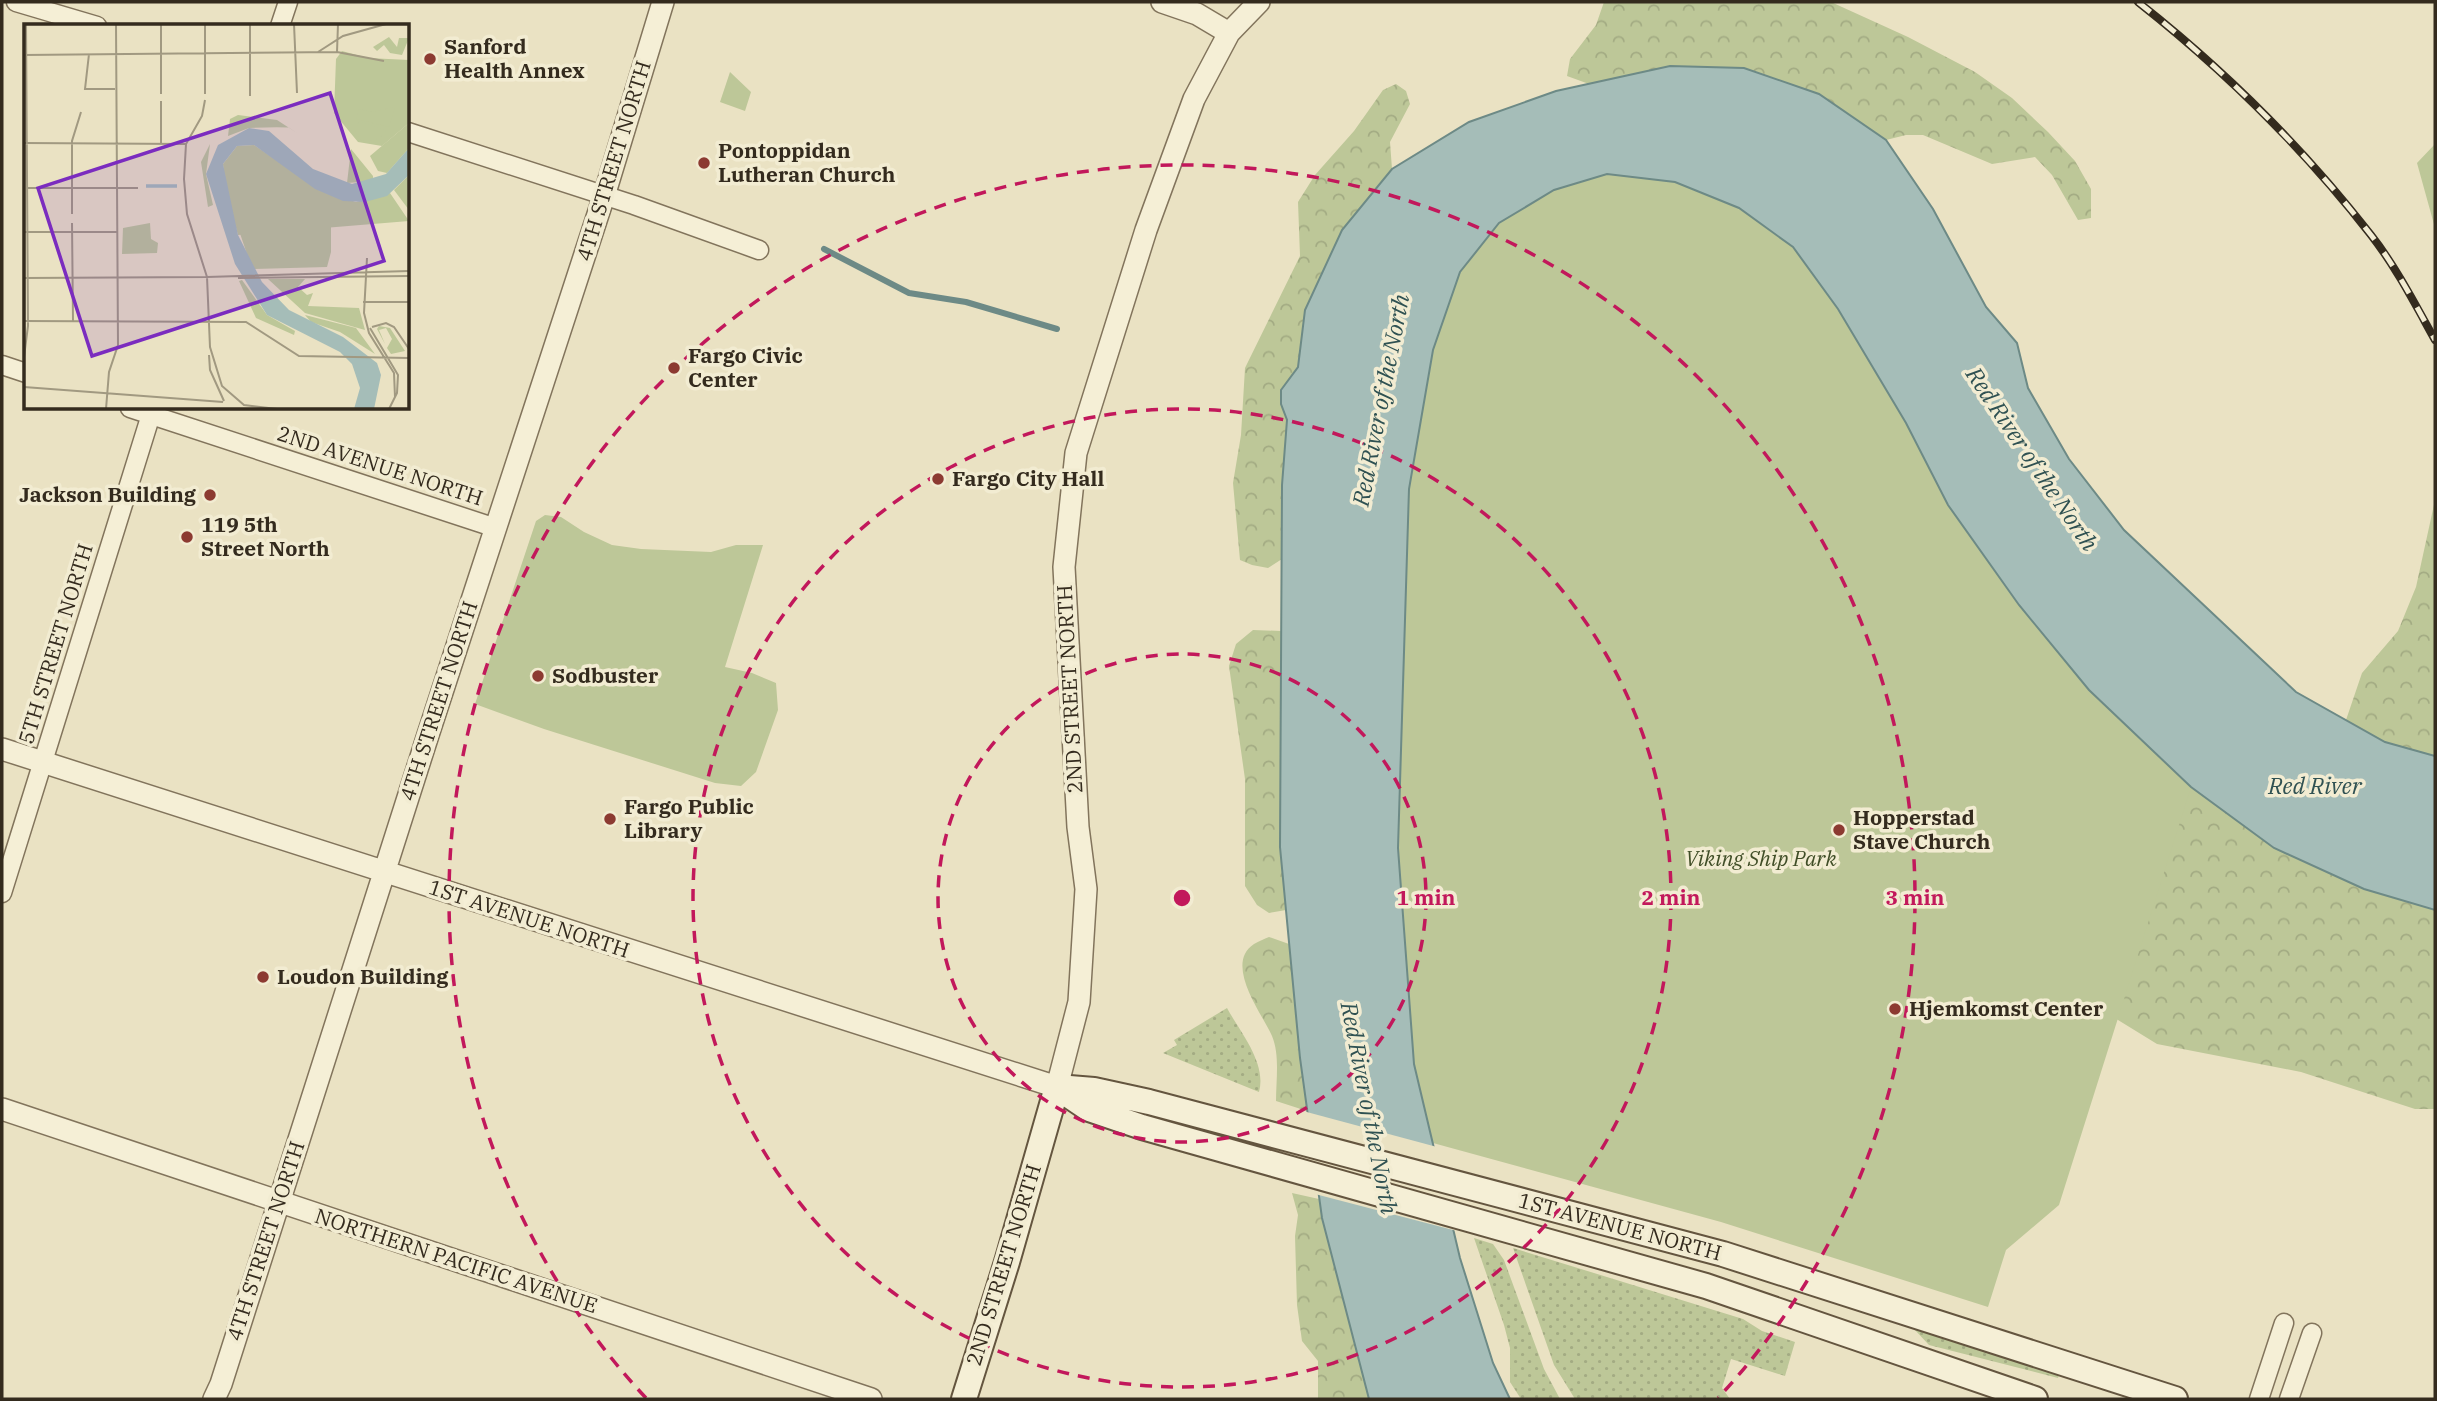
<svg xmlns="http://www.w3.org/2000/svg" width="2437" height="1401" viewBox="0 0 2437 1401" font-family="'IBM Plex Serif',serif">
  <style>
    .grass { fill: url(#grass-dots) }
    .forest { fill: url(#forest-crowns) }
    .park { fill: #bdc798 }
    .water { fill: #a5bdb8; stroke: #6d8a86; stroke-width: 2 }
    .pier { fill: #eae2c3 }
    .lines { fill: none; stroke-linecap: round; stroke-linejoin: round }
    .stream { stroke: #6d8a86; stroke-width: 6 }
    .minor-casing { stroke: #82745c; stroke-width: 21 }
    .tertiary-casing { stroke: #82745c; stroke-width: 24 }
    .secondary-casing { stroke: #64553f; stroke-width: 28 }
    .minor { stroke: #f5efd6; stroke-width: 18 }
    .tertiary { stroke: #f5efd6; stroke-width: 21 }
    .secondary { stroke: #f5efd6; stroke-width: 24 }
    .rail-casing { stroke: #342b1e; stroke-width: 8 }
    .rail { stroke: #f2ecd2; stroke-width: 5; stroke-dasharray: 16; stroke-linecap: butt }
    .ring { fill: none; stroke: #c2185b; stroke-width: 3.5; stroke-dasharray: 12 9 }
    .poi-dot { fill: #8c3a31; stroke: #f2ecd2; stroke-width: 2.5 }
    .labels { text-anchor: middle; stroke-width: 7; stroke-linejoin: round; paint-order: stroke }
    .poi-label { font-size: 21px; font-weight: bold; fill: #342b1e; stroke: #f2ecd2; text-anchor: start }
    .street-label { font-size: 21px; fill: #342b1e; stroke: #f2ecd2 }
    .park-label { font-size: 21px; font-style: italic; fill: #404e27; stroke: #f2ecd2 }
    .water-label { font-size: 23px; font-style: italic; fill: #2f5152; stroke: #f2ecd2 }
    .inset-river { fill: none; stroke: #a5bdb8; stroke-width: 3.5 }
    .inset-road { fill: none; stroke: #a19981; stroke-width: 2 }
    .view { fill: #7b2cbf; fill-opacity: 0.15; stroke: #7b2cbf; stroke-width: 3.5 }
    .inset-edge { fill: none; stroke: #342b1e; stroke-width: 3.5 }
    .centre { fill: #c2185b; stroke: #f2ecd2; stroke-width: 3.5 }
    .ring-label { font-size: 21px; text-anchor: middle; font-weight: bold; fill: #c2185b; stroke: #f2ecd2; stroke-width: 7; stroke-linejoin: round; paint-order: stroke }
  </style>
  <defs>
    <pattern id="grass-dots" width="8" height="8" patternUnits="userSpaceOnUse" patternTransform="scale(1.75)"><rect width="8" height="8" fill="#bdc798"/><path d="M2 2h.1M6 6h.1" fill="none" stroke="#a3ab83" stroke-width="1.8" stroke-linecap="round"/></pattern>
    <pattern id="forest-crowns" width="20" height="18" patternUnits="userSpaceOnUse" patternTransform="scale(1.75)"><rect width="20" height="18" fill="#bdc798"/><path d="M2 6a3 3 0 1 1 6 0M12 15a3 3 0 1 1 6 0" fill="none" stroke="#a3ab83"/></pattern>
  </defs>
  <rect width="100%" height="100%" fill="#eae2c3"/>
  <path class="grass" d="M1227 1008C1240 1032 1267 1063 1259 1092L1163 1053 1177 1045 1174 1040Z
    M1474 1238 1493 1244 1504 1260 1544 1369 1560 1399H1521L1510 1382V1348L1504 1325Z
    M1513 1248 1743 1319 1762 1331 1795 1342 1785 1376 1731 1359 1722 1388 1730 1399H1575L1554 1365Z
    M1914 1329 2059 1375 2058 1378 1929 1345Z"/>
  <path class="forest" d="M1604 2H1831L1908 37 1975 72 2012 98 2048 132 2075 161 2091 189V218L2078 220 2052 175 2035 157 1992 164 1923 135H1906L1886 140 1819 94 1670 66 1589 84 1567 76 1570 59 1596 25Z
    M1396 84 1406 91 1410 104 1390 142 1392 169 1342 231 1305 310 1298 367 1281 390V404L1287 420 1282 485V559L1268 568 1252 565 1240 560 1233 483 1241 435 1245 368 1300 256 1298 202 1315 175 1354 131 1383 90Z
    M1838 309 2019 605 2089 690 2191 787 2274 848 2364 889 2435 910V1109H2415L2301 1072 2157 1044 2092 1004 1398 848 1409 489Z
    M2435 500V756L2385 742 2346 720 2362 673 2398 631 2416 587Z
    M1253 630 1281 631 1280 847 1286 910 1269 913 1257 905 1245 886V779L1229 666 1236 644Z
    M1269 937 1289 944 1307 1111 1276 1101C1276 1080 1280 1055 1272 1036 1263 1015 1223 964 1254 944 1259 941 1264 939 1269 937Z
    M1292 1193 1319 1199 1322 1218 1369 1399H1318V1361L1302 1341 1297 1305 1295 1236 1298 1215Z"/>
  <path class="park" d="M730 72 751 92 745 111 720 102Z
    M2435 144V228L2417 163Z
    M1607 174 1675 182 1739 208 1793 247 1838 309 1906 423 1948 505 2019 605 2089 690 2191 787 2059 1205 2006 1250 1988 1307 1721 1222 1433 1143 1414 1064 1398 848 1409 489 1433 350 1460 272 1499 223 1554 190Z
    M545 515 561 517 584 532 612 545 641 549 711 552 736 545H763L725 667 752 673 776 683 778 710 756 772 741 786 715 783 544 729 475 704 536 521Z"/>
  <path class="water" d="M1670 66 1744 68 1819 94 1886 140 1933 209 1986 307 2017 343 2028 388 2069 459 2124 530 2296 692 2385 742 2435 756V910L2364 889 2274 848 2191 787 2089 690 2019 605 1948 505 1906 423 1838 309 1793 247 1739 208 1675 182 1607 174 1554 190 1499 223 1460 272 1433 350 1409 489 1398 848 1414 1064 1460 1258 1493 1363 1510 1399H1369L1322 1218 1300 1058 1280 847 1282 485 1287 420 1281 404V390L1298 367 1305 310 1342 230 1392 169 1469 122 1556 91Z"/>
  <path class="pier" d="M1303 1111 1437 1147 1457 1231 1315 1194Z"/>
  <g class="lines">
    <path class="stream" d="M824 249 909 293 966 302 1057 329"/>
    <defs>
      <path id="minor" d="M16 2 97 26
        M280 26 288 2
        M408 132 634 205 759 250
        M2 365 26 373
        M130 408 496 528
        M2 893 153 408
        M2259 1399 2284 1323
        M2289 1399 2312 1333"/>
      <path id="tertiary" d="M1162 2 1197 14 1229 33
        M2 749 1057 1087 1079 1002 1086 889 1078 827 1064 567 1076 453 1146 230 1194 99 1229 33 1259 2
        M2 1109 871 1399
        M214 1399 221 1384 428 735 604 196 663 2"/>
      <path id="secondary" d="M1057 1087 1094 1090 1149 1102 1723 1254 2175 1399
        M1058 1088 1089 1109 1142 1127 1706 1286 2035 1399
        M964 1399 1007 1262 1057 1087"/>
    </defs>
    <use href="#minor" class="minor-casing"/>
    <use href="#tertiary" class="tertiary-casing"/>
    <use href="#secondary" class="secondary-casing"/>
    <use href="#minor" class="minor"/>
    <use href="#tertiary" class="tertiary"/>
    <use href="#secondary" class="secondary"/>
    <defs>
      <path id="rail" d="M2138 2C2223 69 2304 149 2371 235 2396 267 2415 304 2435 340"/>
    </defs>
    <use href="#rail" class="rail-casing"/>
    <use href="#rail" class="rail"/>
  </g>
  <g class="ring">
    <circle cx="1182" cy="898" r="244"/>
    <circle cx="1182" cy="898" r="489"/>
    <path d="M646 1398A733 733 0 1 1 1718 1398"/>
  </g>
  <g class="poi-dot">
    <circle cx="430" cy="59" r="7"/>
    <circle cx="704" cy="163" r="7"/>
    <circle cx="674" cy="368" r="7"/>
    <circle cx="938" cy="479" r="7"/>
    <circle cx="210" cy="495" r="7"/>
    <circle cx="187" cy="537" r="7"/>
    <circle cx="538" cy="676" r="7"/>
    <circle cx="610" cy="819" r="7"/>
    <circle cx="1839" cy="830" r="7"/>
    <circle cx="263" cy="977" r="7"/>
    <circle cx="1895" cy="1009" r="7"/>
  </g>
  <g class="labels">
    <g class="poi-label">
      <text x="444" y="54">Sanford<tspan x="444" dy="24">Health Annex</tspan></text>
      <text x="718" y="158">Pontoppidan<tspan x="718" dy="24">Lutheran Church</tspan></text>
      <text x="688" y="363">Fargo Civic<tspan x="688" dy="24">Center</tspan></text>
      <text x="952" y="486">Fargo City Hall</text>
      <text x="196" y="502" text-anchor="end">Jackson Building</text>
      <text x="201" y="532">119 5th<tspan x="201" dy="24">Street North</tspan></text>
      <text x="552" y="683">Sodbuster</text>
      <text x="624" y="814">Fargo Public<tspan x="624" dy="24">Library</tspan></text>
      <text x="1853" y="825">Hopperstad<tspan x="1853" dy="24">Stave Church</tspan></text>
      <text x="277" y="984">Loudon Building</text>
      <text x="1909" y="1016">Hjemkomst Center</text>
    </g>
    <g class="street-label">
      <text transform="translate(614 161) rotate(-73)" y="7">4TH STREET NORTH</text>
      <text transform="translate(380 466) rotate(18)" y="7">2ND AVENUE NORTH</text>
      <text transform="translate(56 644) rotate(-73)" y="7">5TH STREET NORTH</text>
      <text transform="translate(1070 689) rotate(-93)" y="7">2ND STREET NORTH</text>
      <text transform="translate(439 701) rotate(-72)" y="7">4TH STREET NORTH</text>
      <text transform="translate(529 919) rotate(18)" y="7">1ST AVENUE NORTH</text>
      <text transform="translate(1620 1227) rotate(15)" y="7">1ST AVENUE NORTH</text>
      <text transform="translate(266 1241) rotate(-72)" y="7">4TH STREET NORTH</text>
      <text transform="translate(456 1261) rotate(18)" y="7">NORTHERN PACIFIC AVENUE</text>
      <text transform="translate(1004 1265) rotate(-73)" y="7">2ND STREET NORTH</text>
    </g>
    <g class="park-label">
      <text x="1761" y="866">Viking Ship Park</text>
    </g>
    <g class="water-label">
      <text transform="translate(1381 400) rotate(-79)" y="8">Red River of the North</text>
      <text transform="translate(2032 459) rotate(56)" y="8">Red River of the North</text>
      <text x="2315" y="794">Red River</text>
      <text transform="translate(1369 1108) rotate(79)" y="8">Red River of the North</text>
    </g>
  </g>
  <g transform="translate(24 24)">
    <rect width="385" height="385" fill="#eae2c3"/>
    <path d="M244 255H281L274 263 283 271 289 269 284 282 335 284 341 306 281 289ZM281 291 332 304 351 330 316 308 287 298ZM355 302 366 304 381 327 367 330 363 324 368 315 362 304 355 306 361 320 353 305Z" fill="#bdc798"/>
    <path d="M365 13 373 23 375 14H385L378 31 366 29 360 21 353 27 349 23ZM214 91 253 96 273 109 264 103 225 104 204 112 206 95ZM385 99V124L363 149 354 147 346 132ZM186 120 182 150 189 181 184 183 177 138ZM327 125 349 152V157L323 159ZM291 165 332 178 366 169 385 197 214 211 202 168ZM218 256 243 291 271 307 270 311 232 294 215 257Z" fill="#bdc798"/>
    <path d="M318 27 344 34 385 36V99L358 122 334 118 310 89 312 35ZM230 121 307 173V228L303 243 230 245 225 236 202 168 199 140 213 122ZM385 151V186L370 166ZM126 199 127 215 134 219 133 229 98 230 99 204Z" fill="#bdc798"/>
    <path d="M371 83 365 103 332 95 335 85 347 88ZM335 97 362 106 361 110 349 117 337 116 331 107Z" fill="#bdc798"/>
    <path d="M225 104 245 107 289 145 328 160 362 150 385 124V151L363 172 341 178 319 177 291 165 230 121 213 122 199 140 214 211 238 258 265 286 319 313 353 339 357 351 350 385H330L336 364 328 340 316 328 243 291 211 240 182 150 194 121Z" fill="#a5bdb8"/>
    <path class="inset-river" d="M122 162H153"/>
    <path class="inset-road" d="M137 0V70M181 0V70M226 0V72M270 0 273 69M294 28 319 12 362 0M313 28 360 37M313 28 314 0M65 30 61 65H91M0 31 313 28M137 77V119M0 119 162 120M4 164H114M48 190V117L57 88M48 199 49 297M0 208H94M343 234 340 289 345 309 370 349 371 373M183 253 385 247M183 253 186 323 198 362 220 381 253 385M0 254 183 253 163 190 160 155 162 120 178 92 181 76M214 254 385 252M339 278H385M0 297 222 298 275 332 385 334M348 303 362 299 370 303 385 325M346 304 374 351 373 369 365 385M185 331 186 346 200 377M0 333 4 302 2 0M0 363 199 378M82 385 85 348 94 321 92 0"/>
    <path class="view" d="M306 69 360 237 68 332 14 164Z"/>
    <rect width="385" height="385" class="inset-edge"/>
  </g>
  <circle cx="1182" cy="898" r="10" class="centre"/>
  <g class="ring-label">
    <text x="1426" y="905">1 min</text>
    <text x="1671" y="905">2 min</text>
    <text x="1915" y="905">3 min</text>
  </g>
  <rect width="2437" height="1401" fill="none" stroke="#342b1e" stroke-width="7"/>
</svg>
